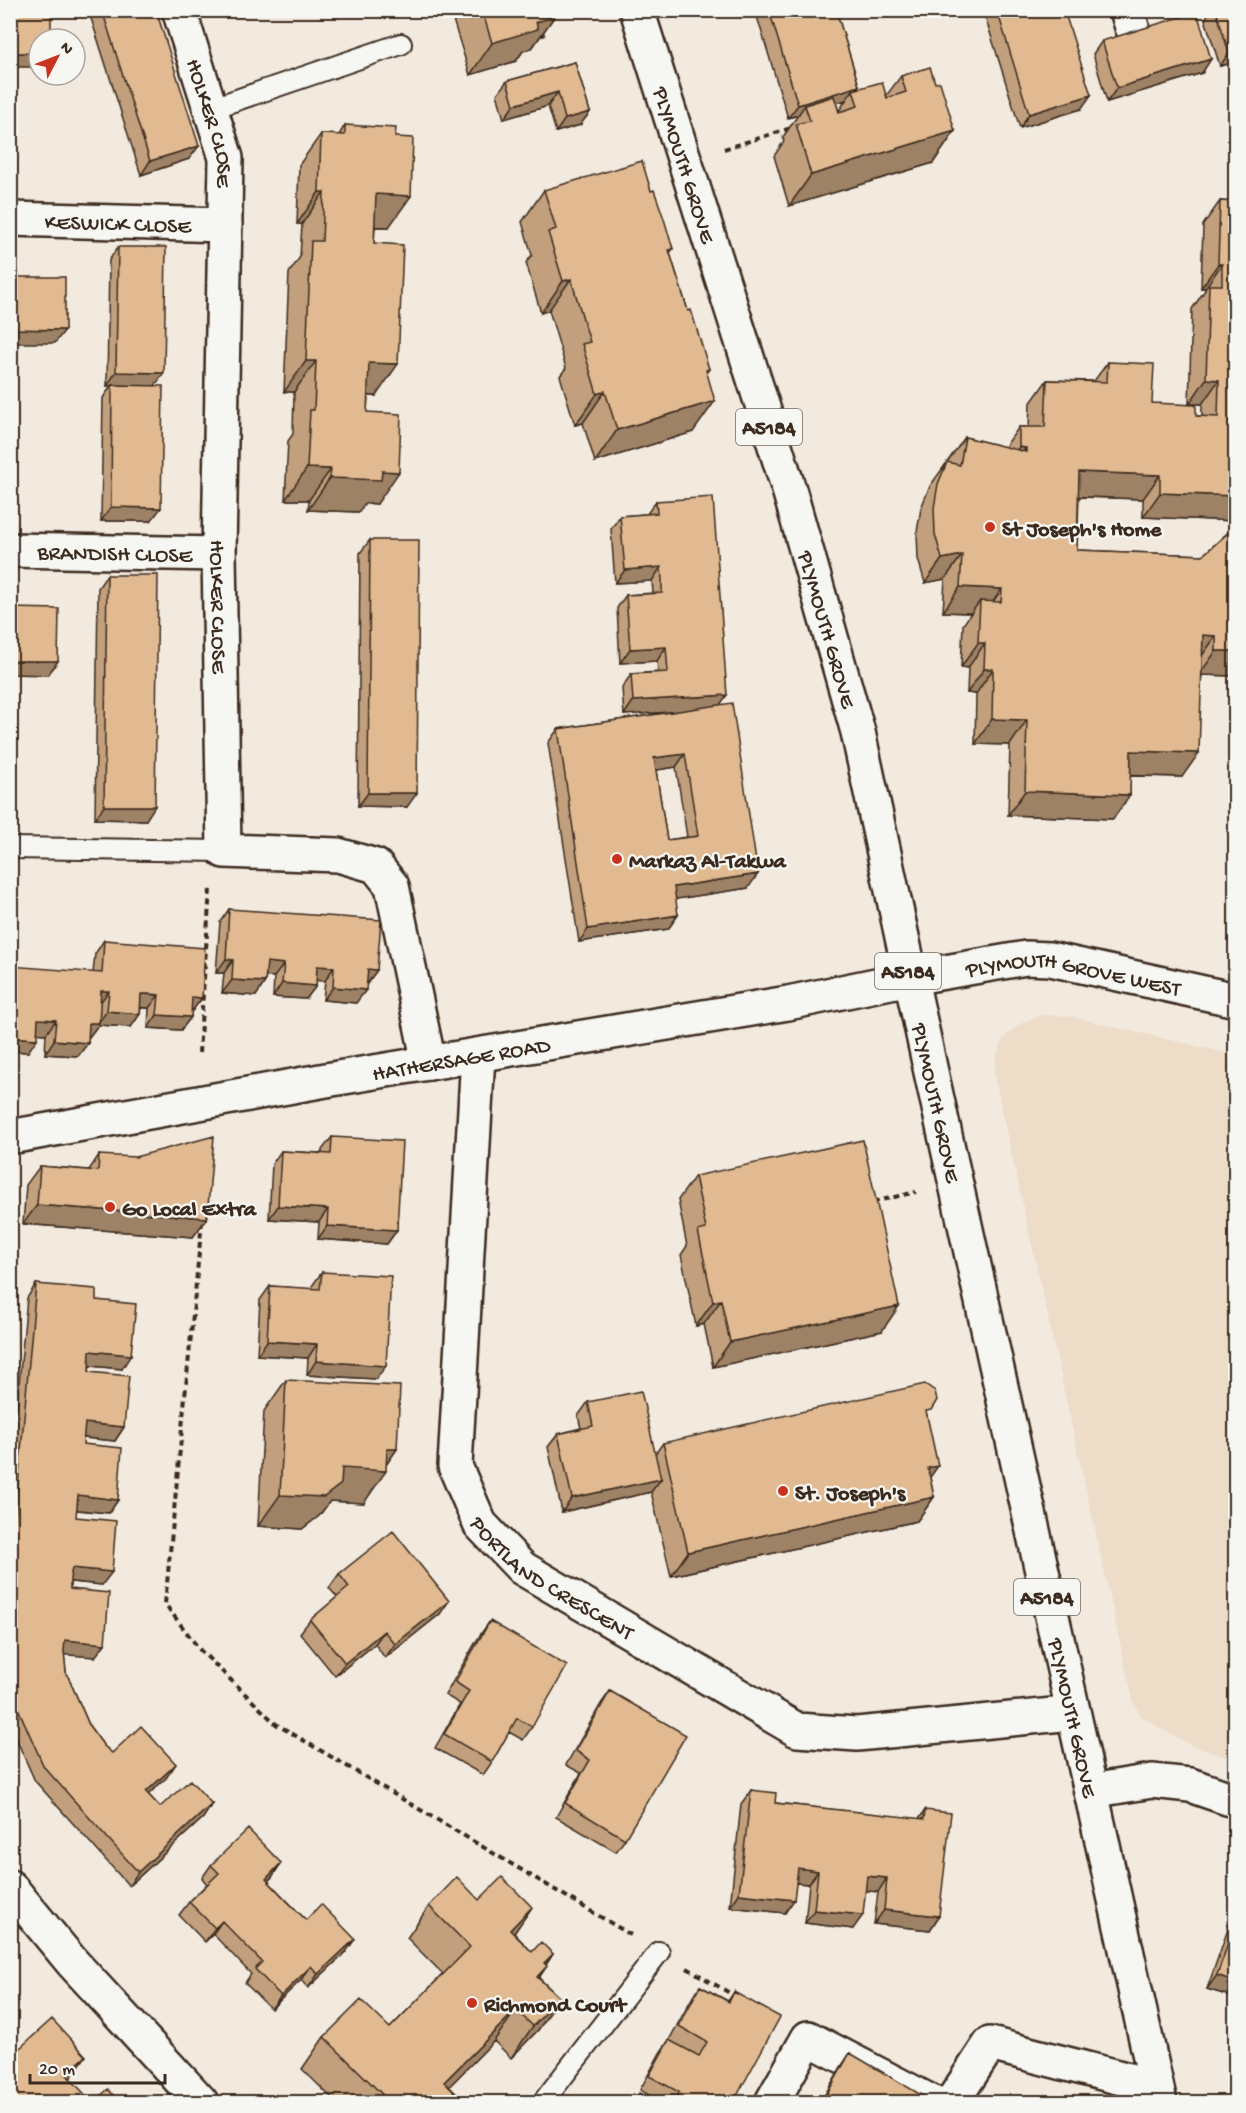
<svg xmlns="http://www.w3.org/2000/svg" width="1246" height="2113" viewBox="0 0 1246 2113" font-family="'Gochi Hand',sans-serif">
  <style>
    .built { fill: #eddcc8 }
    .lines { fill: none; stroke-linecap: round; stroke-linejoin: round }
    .service-casing { stroke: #3b2a1e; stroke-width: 24 }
    .minor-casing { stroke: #3b2a1e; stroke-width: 38 }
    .tertiary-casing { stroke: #3b2a1e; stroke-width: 38 }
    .primary-casing { stroke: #3b2a1e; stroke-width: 38 }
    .path { stroke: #3b2a1e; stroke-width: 4; stroke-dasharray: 6 4.5; stroke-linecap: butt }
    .service { stroke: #f6f6f2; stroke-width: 20 }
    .minor { stroke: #f6f6f2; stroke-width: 33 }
    .tertiary { stroke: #f6f6f2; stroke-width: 33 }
    .primary { stroke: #f6f6f2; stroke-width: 33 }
    .wall { fill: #c2a07d; stroke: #3b2a1e; stroke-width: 1.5; fill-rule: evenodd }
    .shaded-wall { fill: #9e8266; stroke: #3b2a1e; stroke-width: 1.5 }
    .building { fill: #e1ba91; stroke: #3b2a1e; stroke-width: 1.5; fill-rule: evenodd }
    .poi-dot { fill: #c8321e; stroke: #f6f6f2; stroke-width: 2 }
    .labels { text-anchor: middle; stroke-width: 4.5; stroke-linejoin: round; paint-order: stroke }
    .shield { fill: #f6f6f2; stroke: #73675e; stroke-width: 1.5 }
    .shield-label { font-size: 21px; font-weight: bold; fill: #3b2a1e }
    .street-label { font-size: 22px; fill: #3b2a1e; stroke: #f6f6f2 }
    .poi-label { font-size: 22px; font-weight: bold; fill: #3b2a1e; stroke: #f6f6f2; text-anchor: start }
  </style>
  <rect width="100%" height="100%" fill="#f2eadf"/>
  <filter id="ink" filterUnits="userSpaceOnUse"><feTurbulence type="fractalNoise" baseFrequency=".0167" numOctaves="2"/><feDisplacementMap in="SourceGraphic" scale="12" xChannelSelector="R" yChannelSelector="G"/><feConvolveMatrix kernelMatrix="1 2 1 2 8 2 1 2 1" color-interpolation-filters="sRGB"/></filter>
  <g filter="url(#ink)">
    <path class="built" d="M1043 1015 1068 1016 1235 1055V1760L1191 1745 1163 1730 1141 1716 1133 1701 994 1075 996 1057 1003 1039 1017 1026 1034 1017Z"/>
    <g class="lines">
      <defs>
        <path id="service" d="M210 109 401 44
          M10 848 224 851
          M543 2102 659 1952"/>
        <g id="minor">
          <path id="s1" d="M179 10 226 158 219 554 224 851 338 855 376 866 392 886 429 1063"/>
          <path d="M1127 10 1132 27"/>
          <path id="s2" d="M10 219 225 225"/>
          <path id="s3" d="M10 550 219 554"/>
          <path id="s4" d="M478 1055 455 1466 480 1524 522 1568 797 1730 857 1734 1073 1713"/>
          <path d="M1091 1791 1152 1781 1190 1785 1236 1801"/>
          <path d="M772 2102 808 2038 931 2102"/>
          <path d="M952 2102 990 2044 1156 2087"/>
        </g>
        <g id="tertiary">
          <path id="s5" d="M10 1137 326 1080 788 1003 910 978 1026 958 1050 959 1236 1000"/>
          <path d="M10 1887 72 1962 201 2102"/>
        </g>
        <g id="primary">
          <path id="s6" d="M637 10 790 493 858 732 931 1072 1160 2102"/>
        </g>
      </defs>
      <use href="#service" class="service-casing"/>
      <use href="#minor" class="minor-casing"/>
      <use href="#tertiary" class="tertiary-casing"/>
      <use href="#primary" class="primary-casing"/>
      <path class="path" d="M1170 16 1186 10
        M542 31 545 41
        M724 149 791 128
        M199 1053 210 889
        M873 1202 916 1192
        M202 1221 165 1604 200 1650 276 1724 631 1935
        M687 1968 735 1996"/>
      <use href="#service" class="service"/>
      <use href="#minor" class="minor"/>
      <use href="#tertiary" class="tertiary"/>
      <use href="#primary" class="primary"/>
    </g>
    <path class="wall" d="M90 10H156L189 159 141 175 89 12Z
      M450 10H552L554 17 532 48 523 51 516 61 470 75Z
      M755 10H836L859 86 857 89 886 96 901 76 935 83 955 131 933 163 789 206 774 156 784 141 783 137 798 115 788 118ZM846 100 839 111 836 103Z
      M983 10H1064L1081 109 1020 128Z
      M1211 10H1236V62L1220 66 1205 19Z
      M1102 41 1202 73 1107 102 1093 54Z
      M575 62 590 112 580 125 556 132 548 106 504 119 497 94 507 81Z
      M345 125 389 227H375L374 243 376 396H368L367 412 377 504 365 503 359 512 308 510 309 500H285L288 441 293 434 294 392H284L289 273 300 257 302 224H297L299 165 321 134 339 135Z
      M544 190 651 191 673 249 670 253 688 311 709 369 707 373 693 432 595 462 583 423 575 425 560 376 566 368 549 310 541 313 526 263 532 255 522 222Z
      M1220 201 1236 202V521L1143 517V499L1079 497 1077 550 1203 555 1235 526 1236 521V676L1202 675 1182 777 1130 776V795L1113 819 1008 815 1010 745 975 744 976 694 967 693 968 668 961 667 963 625 971 613 943 612 945 579 925 583 918 559 917 532 921 508 930 486 965 437 1005 447 1019 427H1029L1030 404 1047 380 1094 381 1108 362 1152 403 1196 416H1202V404H1189L1192 309 1205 290V288H1201L1203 225Z
      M118 247 155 386 151 521H101L103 398 111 386H107L109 260Z
      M656 501 720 705 748 888 675 899 678 915 668 929 579 942 548 743 558 729 679 711 624 715 622 688 631 674 658 672 657 661 620 663 617 608 626 595 653 593 652 581 615 583 611 529 620 516 647 514ZM676 767 687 837 667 840 656 770Z
      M370 540 407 807 358 806 360 553Z
      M107 575 146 820 95 819 98 588Z
      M229 909 377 970 366 984 356 1003 323 1000 325 981 316 980V986L306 999 273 997 274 977 266 976 265 982 256 996 222 993 224 973H216L220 922Z
      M104 940 202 998 192 1011H191V1017L181 1030 148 1028 149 1008H141L140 1014 131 1027 98 1025 89 1037H88V1043L78 1056 45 1054 46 1034 37 1033 28 1052 10 1051 93 973 95 954Z
      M332 1137 397 1230 387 1244 318 1239 319 1222 269 1219 272 1164 281 1151 322 1153V1150Z
      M99 1155 207 1218 193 1237 23 1224 26 1185 40 1166 89 1170Z
      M695 1176 882 1331 713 1367 704 1324 696 1326 681 1255 687 1246 678 1200Z
      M322 1272 376 1379 307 1375 308 1358 257 1355 260 1300 270 1286 312 1289V1286Z
      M36 1284 96 1300 122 1369 90 1366 89 1372 124 1427 115 1441 83 1438V1444L118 1500 109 1513 76 1510V1517L102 1585 70 1582V1589L95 1657 64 1654 66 1672 90 1727 104 1746 112 1753 166 1778 148 1794 160 1807 212 1804 203 1818 129 1886 35 1781 10 1725V1480L27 1298Z
      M286 1380 397 1449 387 1463 364 1503 330 1501 319 1516 302 1529 258 1526 264 1411Z
      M588 1402 655 1454 663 1443 927 1415 930 1478 934 1497 917 1521 671 1576 651 1492 562 1512 548 1447 558 1434 581 1428 578 1416Z
      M339 1574 440 1614 385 1658 375 1644 335 1676 300 1633 310 1620 337 1597 329 1588Z
      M490 1621 532 1727 523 1740 509 1732 492 1762 483 1775 435 1748 460 1704 445 1695 480 1635Z
      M610 1691 625 1839 616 1852 556 1817 581 1773 566 1765 601 1704Z
      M751 1790 775 1803 919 1819 925 1810 939 1916 930 1930 874 1924 878 1892 866 1890 853 1929 805 1923 809 1884 796 1883 785 1913 730 1907 741 1804Z
      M281 1863 272 1877 268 1881 306 1920 346 1952 308 1988 301 1980 271 2009 245 1983 251 1974 213 1934 205 1942 179 1915 189 1902 207 1884 202 1878 211 1865Z
      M479 1900 532 1907 514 1933 532 1952 553 1954 546 1965 539 1978 560 1998 538 2030 511 2058 494 2041 449 2086 465 2103H337L302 2069 324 2037 390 2028 443 1974 407 1938 429 1906Z
      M1236 1906V1998L1207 1989Z
      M700 1986 728 2001 734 1992 733 2103H663L640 2090 660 2053 669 2040 691 2000Z
      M850 2053 919 2103H820L841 2067Z
      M1236 2062V2084L1229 2082Z"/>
    <path class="shaded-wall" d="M554 17 532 48 523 51 516 61 470 75 492 43 536 22Z
      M1236 51V62L1220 66 1229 53Z
      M10 53H39V67H10Z
      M1211 59 1202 73 1107 102 1117 88Z
      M859 86 854 93 853 90 846 100 807 112 805 105 798 115 788 118 798 105Z
      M558 92 548 106 504 119 514 105Z
      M1091 95 1081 109 1020 128 1029 114Z
      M590 112 580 125 556 132 565 119Z
      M955 131 933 163 789 206 811 175Z
      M199 146 189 159 141 175 150 161Z
      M319 192H324L302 224H297Z
      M376 194 411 196 389 227 354 226Z
      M1218 264H1222L1205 288H1201Z
      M571 279 549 310 541 313 563 281Z
      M10 329 65 330 55 343H10Z
      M306 361H316L294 392H284Z
      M369 363 398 364 376 396 347 395Z
      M116 372 164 373 154 387 112 385 111 386H107Z
      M1206 379 1219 380 1202 404H1189Z
      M605 391 583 423 575 425 597 394Z
      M715 401 693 432 595 462 617 430Z
      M1019 447 1026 448 1009 472H1002Z
      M307 468 331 469 309 500H285Z
      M382 471 399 472 377 504 365 503 359 512 308 510 330 478Z
      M1079 472 1160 475 1143 499 1062 496Z
      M1160 493 1236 496V521L1143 517Z
      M111 507 161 508 151 521H101Z
      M962 555 945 579 925 583 942 559Z
      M661 567 652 581 615 583 625 570Z
      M960 587 1002 589 985 613 980 601 971 613 943 612Z
      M1203 635 1216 636 1199 660Z
      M978 643H985L968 668 961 667Z
      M666 647 657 661 620 663 630 649Z
      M1216 651H1236V676L1199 675Z
      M10 661H58L48 675 10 674Z
      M984 669H993L976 694 967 693Z
      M727 695 717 709 624 715 633 701Z
      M992 719 1027 720 1010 745 975 744Z
      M1131 751 1199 753 1182 777 1114 775Z
      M685 754 676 767 645 772 654 758Z
      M1025 791 1130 795 1113 819 1008 815Z
      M368 793H417L407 807 358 806Z
      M104 806H155L146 820 95 819Z
      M758 874 748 888 664 901 674 887Z
      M678 915 668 929 579 942 588 929Z
      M226 959 233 960 224 973H216Z
      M267 962 284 964 274 977 257 976Z
      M317 966 334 967 325 981 308 980Z
      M368 969 377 970 367 984 358 983Z
      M232 980 265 982 256 996 222 993Z
      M282 983 316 986 306 999 273 997Z
      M333 987 366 990 356 1003 323 1000Z
      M101 991H109L99 1004Z
      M141 994 159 995 149 1008 132 1007Z
      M192 997 202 998 192 1011H183Z
      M107 1011 140 1014 131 1027 98 1025 89 1037 80 1036 89 1023H98Z
      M157 1015 191 1017 181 1030 148 1028Z
      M38 1019 56 1020 46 1034 29 1033Z
      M10 1037 37 1039 28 1052 10 1051Z
      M54 1040 88 1043 78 1056 45 1054Z
      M37 1205 207 1218 193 1237 23 1224Z
      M278 1206 328 1209 319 1222 269 1219Z
      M327 1226 397 1230 387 1244 318 1239Z
      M721 1300 704 1324 696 1326 713 1302Z
      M899 1306 882 1331 713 1367 730 1342Z
      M267 1341 317 1344 308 1358 257 1355Z
      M90 1351 131 1355 122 1369 81 1365Z
      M316 1361 386 1366 376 1379 307 1375Z
      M85 1423 124 1427 115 1441 75 1437Z
      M387 1449H397L382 1471H386L364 1503 330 1501 319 1516 302 1529 258 1526 280 1495Z
      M938 1466 921 1490 928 1468Z
      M661 1479 651 1492 562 1512 572 1498Z
      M78 1495 118 1500 109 1513 69 1509Z
      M934 1497 917 1521 671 1576 688 1552Z
      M72 1568 112 1572 102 1585 62 1581Z
      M449 1601 440 1614 385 1658 395 1644Z
      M384 1631 375 1644 335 1676 345 1663Z
      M65 1640 105 1644 95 1657 56 1654Z
      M176 1764 166 1778 137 1805 146 1792Z
      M212 1804 203 1818 129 1886 138 1872Z
      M281 1863 272 1877 256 1892 266 1879Z
      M798 1868 818 1871 809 1884 788 1882Z
      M867 1876 887 1878 878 1892 858 1890Z
      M739 1894 794 1900 785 1913 730 1907Z
      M532 1907 510 1939V1930Z
      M814 1910 863 1915 853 1929 805 1923Z
      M884 1910 939 1916 930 1930 874 1924Z
      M222 1921 213 1934 205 1942 215 1928Z
      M355 1939 346 1952 308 1988 318 1974Z
      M553 1954 539 1975 547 1966 525 1998 544 1963Z
      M311 1966 301 1980 271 2009 281 1996Z
      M1217 1975 1236 1982V1998L1207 1989Z
      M560 1998 538 2030 511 2058 533 2026Z
      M516 2010 494 2041 433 2103 444 2082Z
      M86 2056 64 2087 66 2074Z
      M1236 2072V2084L1229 2082Z"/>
    <path class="building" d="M10 10H51V39H39V53H10Z
      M102 10H156L199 146 150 161Z
      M482 10H552L554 17 536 22 538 29 492 43Z
      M769 10H836L859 86 798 105Z
      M997 10H1064L1091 95 1029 114Z
      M1216 10H1236V51L1229 53Z
      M1197 12 1211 59 1117 88 1102 41Z
      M575 62 590 112 565 119 558 92 514 105 507 81Z
      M930 67 935 83 940 82 955 131 811 175 796 124 810 121 805 105 834 96 839 112 858 106 853 90 882 82 887 98 906 92 901 76Z
      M345 125 396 128 395 137 413 138 411 196 376 194 374 243 403 245 398 364 369 363 367 412 401 414 399 472 382 471 381 480 330 478 331 469 307 468 310 410H314L316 361H306L311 241H322L324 192H319L321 134 345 135Z
      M642 161 651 191 654 190 664 219 673 249 669 250 688 311 691 310 709 369 706 370 715 401 617 430 605 391 597 394 582 344 590 342 571 279 563 281 548 232 556 229 544 190Z
      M1220 201 1236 202V496L1160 493V475L1079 472 1077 550 1203 555 1236 526V651H1216V636L1203 635 1199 753 1131 751 1130 795 1025 791 1027 720 992 719 993 669H984L985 643H978L980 601 1001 602 1002 589 960 587 962 555 942 559 935 534 934 508 938 484 947 462 960 465 965 437 1026 452V448L1019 447V427H1045L1047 380 1107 382 1108 362 1154 364 1152 403 1196 405V416L1218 417 1219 380 1206 379 1209 285H1222V264H1218Z
      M118 247H166L164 373 116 372Z
      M10 277H65V330L10 329Z
      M112 385 163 386 161 508 111 507Z
      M713 497 727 695 633 701 631 674 668 672 666 647 630 649 626 595 662 593V580L661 567 625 570 620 516 657 513 656 501Z
      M370 540H419L417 793H368Z
      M107 575H158L155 806H104Z
      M10 608 59 609 58 661H10Z
      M732 703 758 874 674 887 678 915 588 929 558 729ZM685 754 698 836 667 840 654 758Z
      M229 909 381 920 377 970 368 969 366 990 333 987 334 967 317 966 316 986 282 983 284 964 276 963 267 962 265 982 232 980 233 960 226 959Z
      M104 940 205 948 202 998 192 997 191 1017 157 1015 159 995 151 994H141L140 1014 107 1011 109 991H101L99 1023H89L88 1043 54 1040 56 1020 38 1019 37 1039 10 1037V966L102 973Z
      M214 1136 207 1218 37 1205 40 1166 98 1171 99 1155 135 1157Z
      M332 1137 402 1141 397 1230 327 1226 328 1209 278 1206 281 1151 331 1154Z
      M863 1140 899 1306 730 1342 721 1300 713 1302 698 1231 706 1229 695 1176Z
      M322 1272 391 1276 386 1366 316 1361 317 1344 267 1341 270 1286 320 1289Z
      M36 1284 96 1289V1300L136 1304 131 1355 90 1351 89 1372 129 1376 124 1427 85 1423 83 1444 122 1448 118 1500 78 1495 76 1517 116 1521 112 1572 72 1568 70 1579V1589L109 1593 105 1644 65 1640 64 1651 66 1672 90 1727 104 1746 112 1753 141 1726 176 1764 146 1792 160 1807 190 1780 212 1804 138 1872 44 1767 10 1690V1573Z
      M286 1380 400 1386 397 1449H387L386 1471 342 1468 341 1484 324 1497 280 1495Z
      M925 1384 935 1391 937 1400 931 1410 926 1411 938 1466 928 1468 934 1497 688 1552 663 1443Z
      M641 1391 661 1479 572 1498 558 1434 593 1426 588 1402Z
      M393 1531 449 1601 395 1644 384 1631 345 1663 310 1620 349 1587 339 1574Z
      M490 1621 567 1666 532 1727 517 1718 492 1762 444 1734 469 1691 455 1682Z
      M610 1691 686 1735 625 1839 565 1803 590 1760 576 1751Z
      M751 1790 776 1793 775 1803 924 1819 925 1810 951 1813 939 1916 884 1910 887 1878 867 1876 863 1915 814 1910 818 1871 798 1868 794 1900 739 1894Z
      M248 1829 281 1863 266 1879 286 1900 306 1920 321 1904 355 1939 318 1974 311 1966 281 1996 255 1969 262 1962 222 1921 215 1928 189 1902 219 1873 211 1865Z
      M457 1877 479 1900 502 1877 532 1907 510 1930 532 1952 541 1942 553 1954 544 1963 547 1966 537 1977 560 1998 533 2026 516 2010 444 2082 465 2103H391L324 2037 361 2000 390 2028 470 1947 429 1906Z
      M1236 1920V1982L1217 1975Z
      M700 1986 729 2002 734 1992 780 2017 733 2103H674L679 2092 649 2076 669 2040 699 2056 707 2042 679 2026Z
      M52 2019 86 2056 66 2074 93 2103H10V2057Z
      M850 2053 923 2096 919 2103H893L891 2102 890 2103H822Z
      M108 2089 120 2103H93Z
      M639 2093 657 2103H633Z"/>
  </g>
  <g class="poi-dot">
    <circle cx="990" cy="527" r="6"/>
    <circle cx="617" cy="859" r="6"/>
    <circle cx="110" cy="1207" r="6"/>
    <circle cx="783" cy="1491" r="6"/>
    <circle cx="472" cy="2003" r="6"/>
  </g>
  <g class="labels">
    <g class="shield">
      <rect x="736" y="409" width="66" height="36" rx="4.5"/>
      <rect x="875" y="953" width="66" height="36" rx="4.5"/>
      <rect x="1014" y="1579" width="66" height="36" rx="4.5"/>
    </g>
    <g class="shield-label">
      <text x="769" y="434">A5184</text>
      <text x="908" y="978">A5184</text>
      <text x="1047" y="1604">A5184</text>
    </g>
    <g class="street-label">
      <text dy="8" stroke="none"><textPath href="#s1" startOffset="118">HOLKER CLOSE</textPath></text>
      <text dy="8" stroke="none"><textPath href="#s6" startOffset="162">PLYMOUTH GROVE</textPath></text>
      <text dy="8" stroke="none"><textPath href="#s2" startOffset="108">KESWICK CLOSE</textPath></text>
      <text dy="8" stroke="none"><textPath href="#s3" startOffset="105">BRANDISH CLOSE</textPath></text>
      <text dy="8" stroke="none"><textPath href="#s1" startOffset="604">HOLKER CLOSE</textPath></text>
      <text dy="8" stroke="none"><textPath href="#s6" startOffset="648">PLYMOUTH GROVE</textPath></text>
      <text dy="8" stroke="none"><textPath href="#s5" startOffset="1080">PLYMOUTH GROVE WEST</textPath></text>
      <text dy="8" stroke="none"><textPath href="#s5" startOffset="458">HATHERSAGE ROAD</textPath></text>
      <text dy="8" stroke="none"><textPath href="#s6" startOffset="1134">PLYMOUTH GROVE</textPath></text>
      <text dy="8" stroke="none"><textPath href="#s4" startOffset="566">PORTLAND CRESCENT</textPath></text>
      <text dy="8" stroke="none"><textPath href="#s6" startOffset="1764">PLYMOUTH GROVE</textPath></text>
    </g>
    <g class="poi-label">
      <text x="1002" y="535">St Joseph's Home</text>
      <text x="629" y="867">Markaz Al-Takwa</text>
      <text x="122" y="1215">Go Local Extra</text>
      <text x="795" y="1499">St. Joseph's</text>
      <text x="484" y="2011">Richmond Court</text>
    </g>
  </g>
  <rect width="1246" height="2113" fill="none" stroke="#f6f6f2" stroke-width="36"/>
  <rect x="18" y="18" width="1210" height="2077" fill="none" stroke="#3b2a1e" stroke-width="2" filter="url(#ink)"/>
  <g transform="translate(57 57) rotate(48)"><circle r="28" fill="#f6f6f2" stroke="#aba49d" stroke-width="1.5"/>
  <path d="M0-4.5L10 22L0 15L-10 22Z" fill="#c8321e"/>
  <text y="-9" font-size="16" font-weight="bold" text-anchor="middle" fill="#3b2a1e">N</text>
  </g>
  <path d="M30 2074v9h135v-9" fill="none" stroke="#3b2a1e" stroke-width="3"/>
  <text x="39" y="2074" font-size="18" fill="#3b2a1e" stroke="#f6f6f2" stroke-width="4.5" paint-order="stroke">20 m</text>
</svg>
